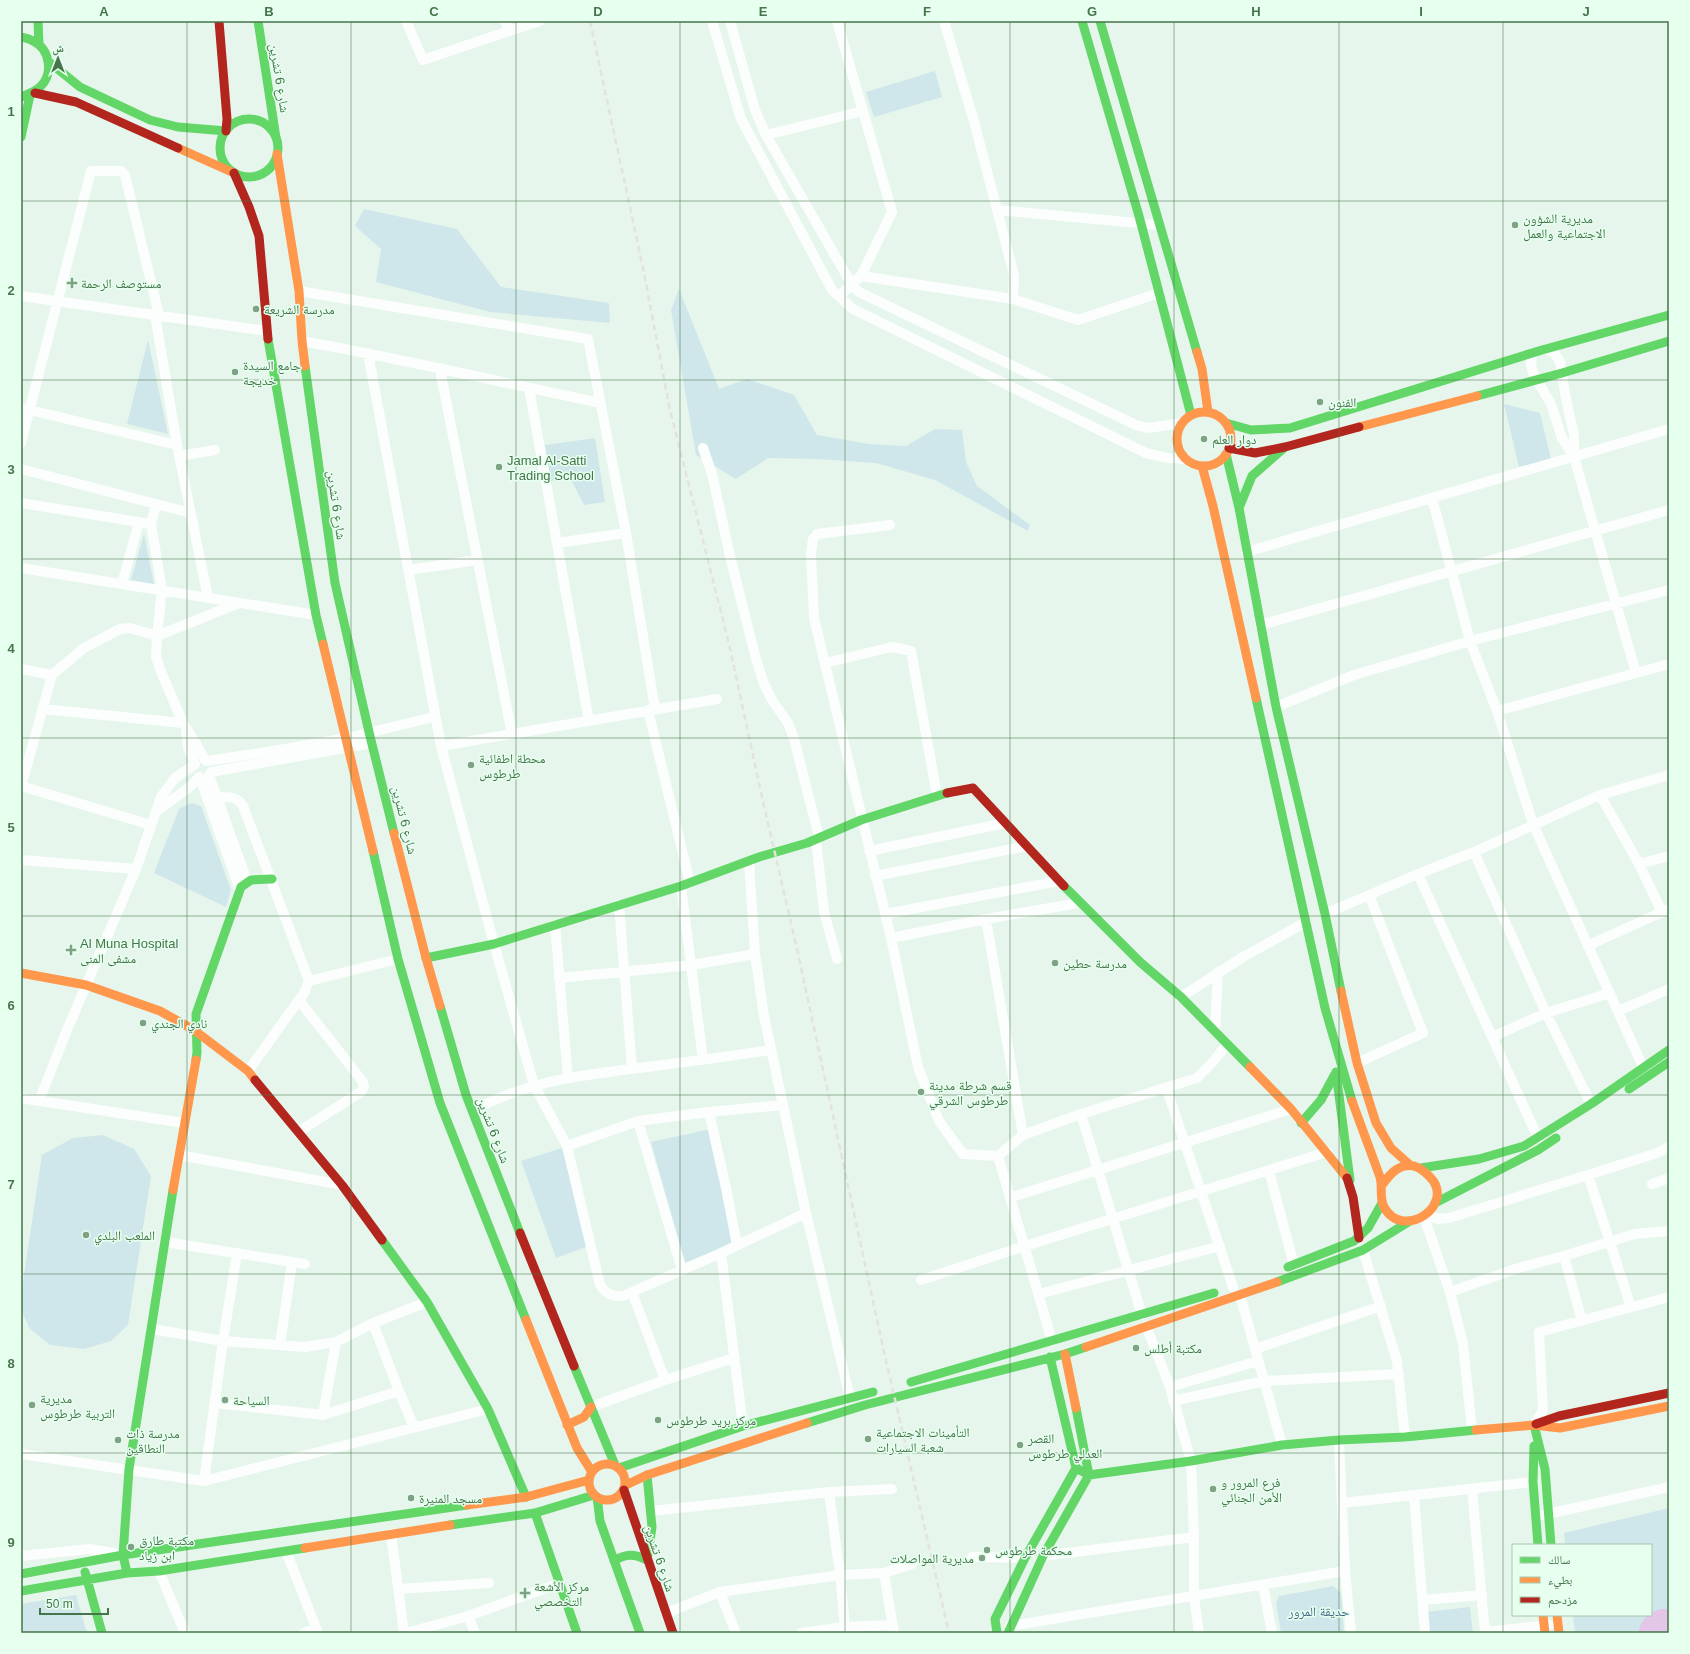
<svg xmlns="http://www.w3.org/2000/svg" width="1690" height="1654" viewBox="0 0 1690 1654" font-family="Helvetica,'Noto Naskh Arabic',sans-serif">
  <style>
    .green { fill: #cfe7eb }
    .water { fill: #e4c7e8 }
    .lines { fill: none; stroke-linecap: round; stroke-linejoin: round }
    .street { stroke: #fbfefc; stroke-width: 10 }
    .fast { stroke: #63d668; stroke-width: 9 }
    .slow { stroke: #ff974d; stroke-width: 9 }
    .jam { stroke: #b3261e; stroke-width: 9 }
    .rail { stroke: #e3e2df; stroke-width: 2.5; stroke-dasharray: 6 4; stroke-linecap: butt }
    .grid { fill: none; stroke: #46754b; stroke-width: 1; stroke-opacity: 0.55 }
    .poi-dot { fill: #7ea283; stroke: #e6ffef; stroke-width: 1.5 }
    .labels { text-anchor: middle; stroke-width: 3; stroke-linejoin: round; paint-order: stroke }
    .street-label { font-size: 13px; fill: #46754b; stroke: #e6ffef }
    .poi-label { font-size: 13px; fill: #46754b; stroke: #e6ffef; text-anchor: start }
    .park-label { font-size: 13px; fill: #426687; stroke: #e6ffef }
    .neatline { fill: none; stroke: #46754b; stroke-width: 1.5 }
    .grid-label { font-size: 13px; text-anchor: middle; font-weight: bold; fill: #46754b }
  </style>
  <rect width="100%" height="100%" fill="#e6f6ec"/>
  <path class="green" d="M935 71 942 97 874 117 866 92Z
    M364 209 457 229 501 287 609 303 610 323 490 312 376 282 381 249 355 226Z
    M679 289 719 389 747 379 794 395 817 435 869 444 906 446 935 429 962 430 966 462 977 486 1030 525 1028 531 935 480 876 463 816 459 768 458 736 479 696 455 671 310Z
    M148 340 168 434 127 424Z
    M1504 404 1540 413 1551 459 1519 467Z
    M595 438 605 502 584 505 570 478 550 481 545 445Z
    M144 534 154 584 131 580Z
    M191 803 201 806 231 890 226 907 154 873 179 809Z
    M711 1129 734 1243 685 1263 651 1142Z
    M103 1135 134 1149 151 1176 128 1325 111 1341 84 1349 50 1345 30 1329 21 1310V1295L42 1155 73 1138Z
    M562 1148 589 1246 556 1258 521 1161Z
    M1669 1508V1633H1575L1573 1615H1651V1545H1565L1564 1533Z
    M1333 1586 1341 1593 1344 1633H1281L1276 1603 1279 1596Z
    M76 1595 87 1633H21V1604Z
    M1470 1607 1473 1633H1428L1426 1612Z"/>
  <path class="water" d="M1661 1609H1669V1633H1638C1640 1627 1641 1622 1645 1618 1649 1614 1650 1616 1652 1612Z"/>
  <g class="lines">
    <path class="street" d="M406 21 423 60 509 31 505 21
      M712 21 741 119 832 290 853 309 1146 453 1168 458 1186 459
      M730 21 755 110 766 135 852 285 859 292 1136 425 1148 428 1182 423
      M837 21 892 212 861 276
      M509 31 540 21
      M766 135 863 111
      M997 210 1159 225
      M299 291 588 339 626 533 655 709
      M21 296 267 331
      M839 296 861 276 1013 299 1014 275 975 125 944 21
      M1013 299 1078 320 1159 293
      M155 315 177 445 208 598
      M302 341C402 359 501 382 600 403
      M1547 349 1555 354 1560 362 1566 399 1574 435V457L1636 673
      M368 353 441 746 494 944 534 1085 567 1146 600 1285C606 1294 612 1297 623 1296L721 1253 806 1213
      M1532 353 1531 365 1534 375 1551 404 1562 438 1574 457
      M440 370 512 734
      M529 388 589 721
      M21 408 177 445
      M21 443 91 171H121L125 175 159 315
      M703 448 712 474 730 556 756 659 764 684 772 700 788 723 794 739 819 837
      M179 456 215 450
      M21 469 191 513
      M1432 498 1470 641 1497 711 1533 824 1643 1067
      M21 503 151 524
      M890 525 817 534 813 539 811 553 814 618 891 938 918 1067 939 1121 963 1154 998 1156 1023 1135 1081 1114 1197 1078 1212 1063 1227 1044
      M557 543 626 533
      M1246 552 1669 429
      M21 568 316 615
      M408 570 478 560
      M122 584 139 522
      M1260 625 1669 510
      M825 663 892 647 911 651 937 795
      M21 669 52 675
      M1276 707 1354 675 1470 641 1669 590
      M43 709 183 723
      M648 710 690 883
      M1497 711 1669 664
      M186 731 188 748 195 764
      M441 746 717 699
      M205 760 197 745 183 723 162 674 156 657 157 636 239 603
      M207 761 285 749 347 738 434 717
      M211 772 372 743
      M209 775 247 881
      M200 778 240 890
      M21 786 151 825
      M21 787 52 675 84 648 120 629 130 628 157 636 162 590 151 524 156 504
      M1600 795 1639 864 1662 912
      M217 797C228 797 237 796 243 806L309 981 304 993 248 1071
      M157 811 191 786 199 777
      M816 839 824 912 837 959
      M869 851 1006 823
      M1474 852 1546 1013 1591 1104
      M21 860 136 869
      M749 862 755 954 764 1016 806 1213 850 1398
      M1639 864 1669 856
      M1418 874 1538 1138
      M875 876 1027 846
      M681 886 703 1060
      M619 905 632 1069
      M885 914 1059 881
      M1325 914 1418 874 1474 852 1600 795 1669 775
      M986 919 1023 1135
      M555 925 568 1078
      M891 938 986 919 1079 903
      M1589 945 1669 909
      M559 978 692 965 755 954
      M309 981 398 959
      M1181 997 1243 957 1306 922
      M1618 1011 1669 989
      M1215 1031 1218 972
      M1492 1037 1546 1013 1610 993
      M1357 1063 1423 1033 1369 895
      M1166 1087 1233 1287
      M21 1098 184 1123
      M39 1101 67 1030 136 869 161 797 175 778 194 765
      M473 1110C531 1080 584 1075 647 1067 688 1062 730 1056 771 1050
      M709 1112 726 1188 737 1245
      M1081 1114 1142 1315
      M638 1121 682 1270
      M298 1132 361 1092 364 1087 363 1082 299 1000
      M567 1146 638 1121 709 1112 783 1105
      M179 1155 342 1185
      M998 1156 1052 1341
      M1269 1171 1294 1265
      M1588 1175 1631 1307
      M1652 1184 1669 1178
      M1012 1197 1291 1109
      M1427 1215 1438 1219 1449 1218 1588 1175 1657 1153 1669 1147
      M1424 1217 1450 1292 1463 1344 1472 1430
      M165 1242 305 1264
      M1363 1250 1397 1361 1405 1437
      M721 1253 743 1426
      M1564 1256 1582 1321
      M921 1280 1025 1246 1327 1152
      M632 1292 665 1380
      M1450 1292 1515 1269 1567 1255 1635 1234 1669 1231
      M1039 1294 1220 1246
      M1240 1295 1282 1445
      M373 1323 399 1391 414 1427
      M1146 1326 1170 1387 1191 1461 1194 1537V1597L1199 1633
      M152 1329 223 1341 305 1347 336 1342 373 1323 427 1302
      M280 1345 292 1262
      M1255 1349 1381 1306
      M1170 1387 1258 1361
      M1173 1401 1264 1381 1399 1374
      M215 1403 323 1415 399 1391
      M591 1407 665 1380 734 1358
      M323 1415 336 1342
      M1534 1425 1543 1410 1539 1332 1669 1297
      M1339 1440 1345 1571 1351 1633
      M21 1454 204 1481 488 1409
      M204 1481 223 1341 237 1253
      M1472 1489 1485 1633
      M829 1492 840 1575 845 1627
      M1414 1496 1425 1633
      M1342 1503 1533 1482
      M651 1511 829 1492 892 1489
      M1543 1515 1669 1487
      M391 1534 404 1633
      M286 1551 318 1633
      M21 1556 90 1549 114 1553
      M1043 1556 1194 1537
      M972 1557 1025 1558
      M159 1571 185 1633
      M884 1573 894 1633
      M1263 1585 1272 1633
      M399 1589 489 1583
      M720 1592 736 1633
      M1423 1600 1482 1595
      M666 1613 720 1592 840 1575 884 1573 912 1564
      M468 1616 475 1633
      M1010 1626 1345 1571
      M1485 1632 1549 1625
      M304 1633 316 1628
      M406 1633 468 1616 560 1583
      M801 1633 845 1627 893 1625"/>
    <path class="fast" d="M38 21 39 45
      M258 21 276 138
      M1082 21 1139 216 1191 415
      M1100 21 1197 352
      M21 37C25 38 30 39 33 41 50 49 54 74 40 87 35 92 28 94 21 97
      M49 62 80 87 150 120 178 127 226 131
      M220 148a29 29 0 1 1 58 0a29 29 0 1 1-58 0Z
      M21 137 30 95
      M268 339 316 615 323 644
      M305 366 335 583 369 732 394 833
      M1477 396 1562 373 1669 341
      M1226 423 1251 430 1290 428 1542 350 1669 315
      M1226 454 1239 508 1276 707 1325 914 1341 991
      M1239 508 1252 476 1285 447
      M1256 698 1325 1008 1352 1101
      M373 851 398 959 440 1103 526 1320
      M1064 886 1140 962 1181 997 1250 1067
      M426 958 494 944 681 886 759 857 807 843 861 820 947 793
      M440 1006 466 1095 520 1233
      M196 1060 197 1052 196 1014 241 887 251 880 272 879
      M1336 1072 1350 1180
      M1629 1089 1669 1062
      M1301 1123 1321 1100 1335 1074
      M1421 1168 1479 1159 1524 1146 1591 1104 1669 1050
      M1435 1203 1538 1150 1556 1138
      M382 1240 427 1302 488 1409 526 1497
      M1288 1267 1354 1241 1368 1228 1382 1203
      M1277 1282 1363 1250 1410 1221
      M574 1366 615 1465
      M911 1382 1214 1293
      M807 1423 865 1405 1065 1354 1086 1347
      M1534 1425 1545 1469 1551 1545
      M1534 1446 1533 1482 1538 1545
      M619 1468 743 1426 873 1392
      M1076 1468 1089 1475 1191 1461 1282 1445 1339 1440 1405 1437 1476 1430
      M597 1497 600 1521 640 1633
      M535 1513 577 1633
      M450 1525 535 1513 594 1495
      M614 1561C626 1553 635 1554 647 1560L652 1527 647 1475
      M85 1572 102 1633
      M127 1573 123 1555 129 1469 173 1190
      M21 1574 123 1555 467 1505
      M21 1591 127 1573 159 1571 305 1548
      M997 1633 995 1619 1025 1558 1076 1468 1050 1357
      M1008 1633 1043 1556 1089 1475 1076 1408"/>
    <path class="slow" d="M178 148 234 173
      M277 154 299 291 302 341 305 366
      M1197 352 1202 369 1208 412
      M1177 439a27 27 0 1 1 54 0a27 27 0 1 1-54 0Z
      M1359 427 1477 396
      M1202 466 1213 506 1256 698
      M323 644 373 851
      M394 833 426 958 440 1006
      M21 973 86 985 160 1011 194 1030 248 1071 255 1080
      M1341 991 1357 1063 1376 1123 1391 1148 1410 1165
      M1250 1067 1291 1109 1347 1178
      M1352 1101 1380 1177C1383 1187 1379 1198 1384 1207 1403 1242 1458 1204 1429 1176 1425 1172 1420 1168 1414 1166 1399 1163 1390 1174 1382 1185
      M173 1190 196 1060
      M526 1320 577 1448 592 1472
      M1086 1347 1277 1282
      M1065 1354 1076 1408
      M567 1425 584 1417 591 1407
      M1476 1430 1534 1425 1560 1428 1669 1406
      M589 1482a18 18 0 1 1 36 0a18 18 0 1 1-36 0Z
      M626 1485 647 1475 807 1423
      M467 1505 526 1497 589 1480
      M305 1548 450 1525
      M1543 1615 1545 1633
      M1557 1615 1559 1633"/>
    <path class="jam" d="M219 21 227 119 226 131
      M35 93 76 102 178 148
      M234 173 249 207 259 236 268 339
      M1229 448 1255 453 1285 447 1359 427
      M947 793 973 788 1064 886
      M255 1080 342 1185 382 1240
      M1347 1178 1353 1197 1359 1238
      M520 1233 574 1366
      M1536 1424 1559 1416 1669 1393
      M624 1490 673 1633"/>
    <path class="rail" d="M590 21 643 268 670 410 729 644 762 797 797 949 882 1343 949 1633"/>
  </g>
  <path class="grid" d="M187 21V1633M351 21V1633M516 21V1633M680 21V1633M845 21V1633M1010 21V1633M1174 21V1633M1339 21V1633M1503 21V1633M21 201H1669M21 380H1669M21 559H1669M21 738H1669M21 916H1669M21 1095H1669M21 1274H1669M21 1453H1669"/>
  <g class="poi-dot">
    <circle cx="1515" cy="225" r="4"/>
    <path d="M70 277h4v4h4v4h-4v4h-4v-4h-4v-4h4z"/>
    <circle cx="256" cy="309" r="4"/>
    <circle cx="235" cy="372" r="4"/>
    <circle cx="1320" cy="402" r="4"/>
    <circle cx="1204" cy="439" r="4"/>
    <circle cx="499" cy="467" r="4"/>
    <circle cx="471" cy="765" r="4"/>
    <path d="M69 944h4v4h4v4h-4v4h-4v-4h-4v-4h4z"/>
    <circle cx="1055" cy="963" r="4"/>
    <circle cx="143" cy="1023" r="4"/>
    <circle cx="921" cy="1092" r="4"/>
    <circle cx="86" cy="1235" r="4"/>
    <circle cx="1136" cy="1348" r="4"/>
    <circle cx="225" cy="1400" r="4"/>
    <circle cx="32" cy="1405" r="4"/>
    <circle cx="658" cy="1420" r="4"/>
    <circle cx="868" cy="1439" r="4"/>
    <circle cx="118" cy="1440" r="4"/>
    <circle cx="1020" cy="1445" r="4"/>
    <circle cx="1213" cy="1489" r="4"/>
    <circle cx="411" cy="1498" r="4"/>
    <circle cx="131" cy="1547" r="4"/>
    <circle cx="987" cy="1550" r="4"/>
    <circle cx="982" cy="1558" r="4"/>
    <path d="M523 1587h4v4h4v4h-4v4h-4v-4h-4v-4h4z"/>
  </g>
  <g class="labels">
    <g class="street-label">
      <text transform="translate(280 78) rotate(81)" y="5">شارع 6 تشرين</text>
      <text transform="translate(337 505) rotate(82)" y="5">شارع 6 تشرين</text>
      <text transform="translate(405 820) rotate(76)" y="5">شارع 6 تشرين</text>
      <text transform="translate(494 1130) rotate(69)" y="5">شارع 6 تشرين</text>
      <text transform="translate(660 1558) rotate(71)" y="5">شارع 6 تشرين</text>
    </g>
    <g class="poi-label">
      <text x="1523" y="223">مديرية الشؤون<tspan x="1523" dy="15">الاجتماعية والعمل</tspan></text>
      <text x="81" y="288">مستوصف الرحمة</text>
      <text x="264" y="314">مدرسة الشريعة</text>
      <text x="243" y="370">جامع السيدة<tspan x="243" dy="15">خديجة</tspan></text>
      <text x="1328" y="407">الفنون</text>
      <text x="1212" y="444">دوار العلم</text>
      <text x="507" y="465">Jamal Al-Satti<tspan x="507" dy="15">Trading School</tspan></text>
      <text x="479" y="763">محطة اطفائية<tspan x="479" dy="15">طرطوس</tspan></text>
      <text x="80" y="948">Al Muna Hospital<tspan x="80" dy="15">مشفى المنى</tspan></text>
      <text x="1063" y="968">مدرسة حطين</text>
      <text x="151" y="1028">نادي الجندي</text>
      <text x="929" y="1090">قسم شرطة مدينة<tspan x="929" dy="15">طرطوس الشرقي</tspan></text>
      <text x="94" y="1240">الملعب البلدي</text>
      <text x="1144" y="1353">مكتبة أطلس</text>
      <text x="40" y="1403">مديرية<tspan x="40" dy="15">التربية طرطوس</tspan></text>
      <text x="233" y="1405">السياحة</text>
      <text x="666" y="1425">مركز بريد طرطوس</text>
      <text x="876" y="1437">التأمينات الاجتماعية<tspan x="876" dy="15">شعبة السيارات</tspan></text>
      <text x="126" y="1438">مدرسة ذات<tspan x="126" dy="15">النطاقين</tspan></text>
      <text x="1028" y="1443">القصر<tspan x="1028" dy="15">العدلي طرطوس</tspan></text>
      <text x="1221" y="1487">فرع المرور و<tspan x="1221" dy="15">الأمن الجنائي</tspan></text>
      <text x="419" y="1503">مسجد المنيرة</text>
      <text x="139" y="1545">مكتبة طارق<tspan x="139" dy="15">ابن زياد</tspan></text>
      <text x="995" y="1555">محكمة طرطوس</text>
      <text x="974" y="1563" text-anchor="end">مديرية المواصلات</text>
      <text x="534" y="1591">مركز الأشعة<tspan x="534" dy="15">التخصصي</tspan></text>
    </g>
    <g class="park-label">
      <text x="1319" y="1616">حديقة المرور</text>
    </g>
  </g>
  <rect width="1690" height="1654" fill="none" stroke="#e6ffef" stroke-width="44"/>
  <rect x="1512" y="1544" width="140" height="72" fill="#e6ffef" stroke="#a6c8ad"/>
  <rect x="1520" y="1557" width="20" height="6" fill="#63d668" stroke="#a6c8ad"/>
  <text x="1548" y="1564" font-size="12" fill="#46754b">سالك</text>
  <rect x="1520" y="1577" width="20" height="6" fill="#ff974d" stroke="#a6c8ad"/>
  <text x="1548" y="1584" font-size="12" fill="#46754b">بطيء</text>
  <rect x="1520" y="1597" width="20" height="6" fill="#b3261e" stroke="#a6c8ad"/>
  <text x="1548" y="1604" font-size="12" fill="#46754b">مزدحم</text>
  <g transform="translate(58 58)" stroke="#e6ffef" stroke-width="3" paint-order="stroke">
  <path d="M0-3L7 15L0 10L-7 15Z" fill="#46754b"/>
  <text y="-6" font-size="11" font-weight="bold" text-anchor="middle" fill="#46754b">ش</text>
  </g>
  <path d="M40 1608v6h68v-6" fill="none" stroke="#46754b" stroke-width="2"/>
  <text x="46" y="1608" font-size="12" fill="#46754b" stroke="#e6ffef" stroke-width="3" paint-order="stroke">50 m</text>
  <rect x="22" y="22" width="1646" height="1610" class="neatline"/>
  <g class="grid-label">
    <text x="104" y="16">A</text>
    <text x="269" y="16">B</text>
    <text x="434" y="16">C</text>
    <text x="598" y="16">D</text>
    <text x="763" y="16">E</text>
    <text x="927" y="16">F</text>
    <text x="1092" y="16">G</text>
    <text x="1256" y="16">H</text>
    <text x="1421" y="16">I</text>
    <text x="1586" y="16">J</text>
    <text x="11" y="116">1</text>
    <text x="11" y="295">2</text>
    <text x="11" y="474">3</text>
    <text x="11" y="653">4</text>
    <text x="11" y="832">5</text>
    <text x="11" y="1010">6</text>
    <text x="11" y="1189">7</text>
    <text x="11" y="1368">8</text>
    <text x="11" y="1547">9</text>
  </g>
</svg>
